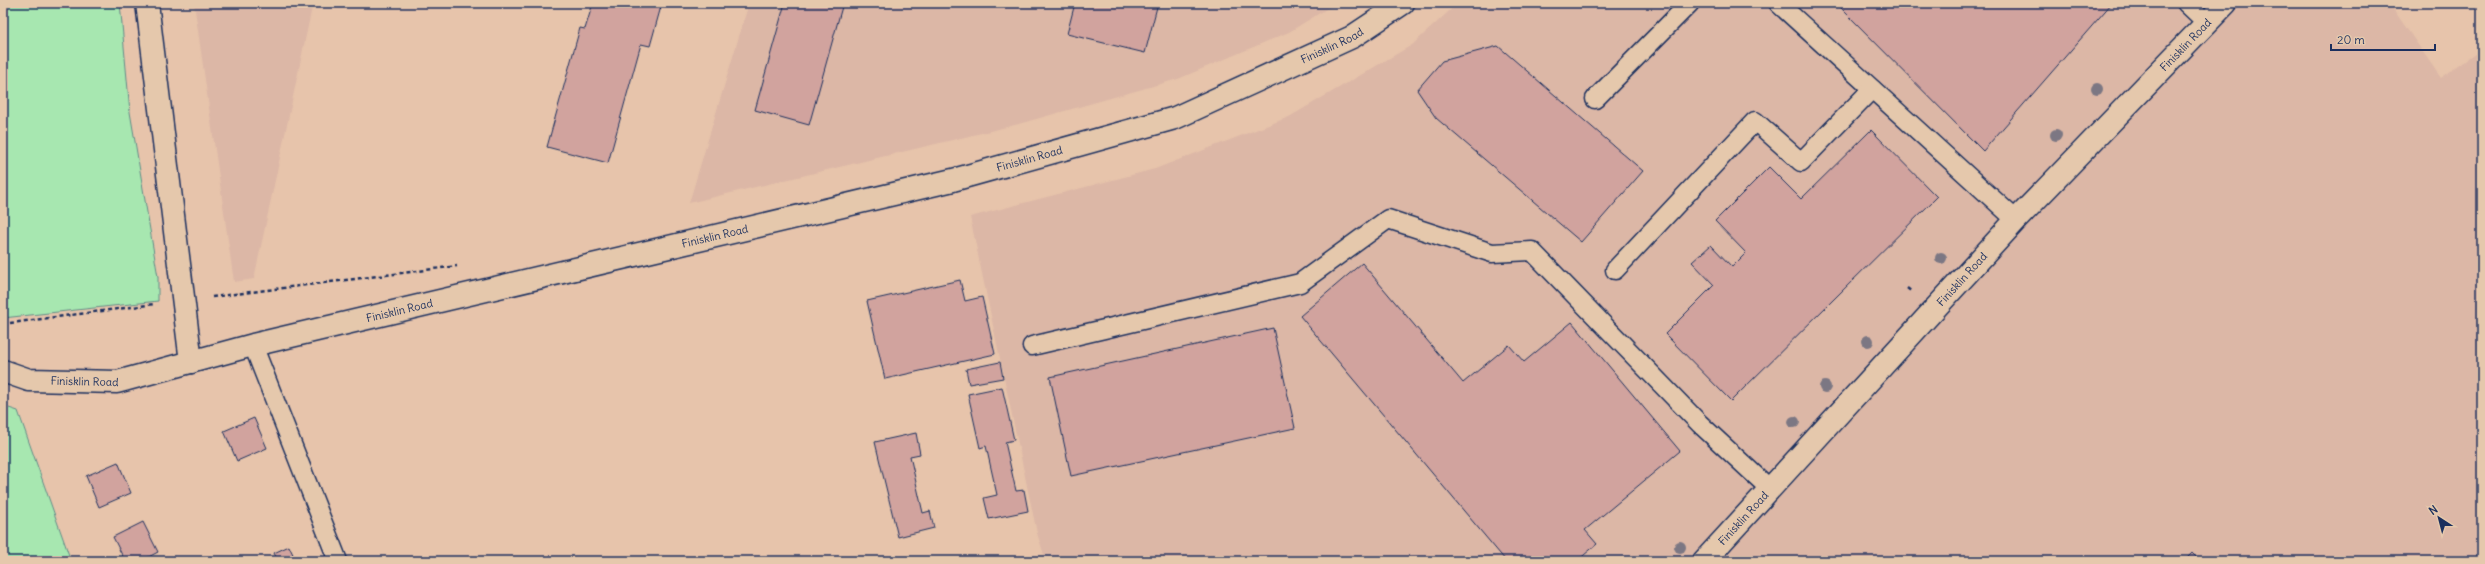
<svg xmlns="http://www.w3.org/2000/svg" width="2485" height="564" font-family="Delius,sans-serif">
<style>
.built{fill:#dcb7a6}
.green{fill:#a7e7b0;stroke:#618b87}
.building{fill:#d1a39e;stroke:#1b2f5e}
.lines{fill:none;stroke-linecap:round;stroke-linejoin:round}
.lane-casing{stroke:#1b2f5e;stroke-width:21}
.street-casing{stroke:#1b2f5e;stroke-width:25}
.secondary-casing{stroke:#1b2f5e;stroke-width:25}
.path{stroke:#1b2f5e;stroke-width:2.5;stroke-dasharray:4 3;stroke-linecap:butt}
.lane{stroke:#e5c8ac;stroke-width:18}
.street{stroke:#e5c8ac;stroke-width:22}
.secondary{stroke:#e5c8ac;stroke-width:22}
.tree{fill:#7b7783}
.labels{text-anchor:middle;stroke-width:3.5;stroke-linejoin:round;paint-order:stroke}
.street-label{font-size:11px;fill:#1b2f5e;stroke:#e5c8ac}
</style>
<rect width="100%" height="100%" fill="#e7c4ab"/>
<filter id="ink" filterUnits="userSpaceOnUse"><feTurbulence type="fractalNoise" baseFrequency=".025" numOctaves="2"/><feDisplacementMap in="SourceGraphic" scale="8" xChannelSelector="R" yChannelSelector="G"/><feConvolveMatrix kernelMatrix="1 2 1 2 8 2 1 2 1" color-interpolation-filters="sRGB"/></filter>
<g filter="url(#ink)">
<g class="built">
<polygon points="194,3 313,3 254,279 234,282"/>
<polygon points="749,3 1336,3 1289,32 1178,79 1015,125 689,203"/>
<polygon points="1458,3 2389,3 2441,78 2482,49 2482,561 1046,561 1037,533 970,217 1155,169 1289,117 1412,45"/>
</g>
<g class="green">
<polygon points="3,3 120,3 130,112 158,277 158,301 3,318"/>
<polygon points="3,406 18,411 71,561 3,561"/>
</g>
<g class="building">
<polygon points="593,3 662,3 650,46 641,44 608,163 547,147 580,28 585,29"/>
<polygon points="785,3 843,3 809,125 755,110"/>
<polygon points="1075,3 1158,3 1145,53 1067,34"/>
<polygon points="1836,3 2112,3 1983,151"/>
<polygon points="1498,46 1643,171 1581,242 1436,118 1417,90 1442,61"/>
<polygon points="1871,130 1937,197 1731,401 1665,334 1714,285 1692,262 1711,245 1732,267 1746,253 1715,221 1769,167 1801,199"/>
<polygon points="1362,263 1463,383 1509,345 1524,362 1572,322 1680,451 1585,530 1597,544 1577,561 1506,561 1300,316"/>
<polygon points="960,280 965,301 982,297 995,354 885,379 867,301"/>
<polygon points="1273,328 1295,428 1071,476 1050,377"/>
<polygon points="1000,362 1003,378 969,384 966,369"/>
<polygon points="1002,387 1014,440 1005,442 1016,491 1024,490 1028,511 989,519 984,498 997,495 986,446 980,448 968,394"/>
<polygon points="254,418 267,448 237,461 224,431"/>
<polygon points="916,433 920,454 910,456 923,513 930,511 934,528 898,537 875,442"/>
<polygon points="118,462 131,493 99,507 86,476"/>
<polygon points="143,522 158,552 141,561 125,561 113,537"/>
<polygon points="289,546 296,561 278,561 274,553"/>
<polygon points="2192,553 2200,561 2184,561"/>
</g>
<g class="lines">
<g class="lane-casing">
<g id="lane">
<polyline points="1778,3 2016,220"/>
<polyline points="2186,3 2206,22"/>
<polyline points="1595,99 1690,3"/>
<polyline points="1615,270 1755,121 1801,162 1872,89"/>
<polyline points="253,345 338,561"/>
<polyline points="1032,346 1300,283 1388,219 1492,253 1532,251 1700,424 1770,489"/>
</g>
</g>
<g class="street-casing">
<polyline id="street" points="147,3 191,362"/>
</g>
<g class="secondary-casing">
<g id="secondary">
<path id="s1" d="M3,371L29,380L117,382L253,345L953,180L1175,118L1352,37L1403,3"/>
<path id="s2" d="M1704,561L2016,220L2226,3"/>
</g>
</g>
<g class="path">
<polyline points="1907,288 1912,292"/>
<polyline points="212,297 457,266"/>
<polyline points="3,324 155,304"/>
</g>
<use href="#lane" class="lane"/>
<use href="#street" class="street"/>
<use href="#secondary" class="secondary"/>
</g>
<g class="tree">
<circle cx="2097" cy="89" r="6"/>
<circle cx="2056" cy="135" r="6"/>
<circle cx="1941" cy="258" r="6"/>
<circle cx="1868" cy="341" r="6"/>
<circle cx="1825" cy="387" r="6"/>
<circle cx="1794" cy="422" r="6"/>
<circle cx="1680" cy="547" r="6"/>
</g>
</g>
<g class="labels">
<g class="street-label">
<text dy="4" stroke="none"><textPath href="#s2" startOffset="706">Finisklin Road</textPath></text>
<text dy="4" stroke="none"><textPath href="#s1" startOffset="1379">Finisklin Road</textPath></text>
<text dy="4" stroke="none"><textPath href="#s1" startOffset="1055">Finisklin Road</textPath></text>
<text dy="4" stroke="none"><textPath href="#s1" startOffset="731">Finisklin Road</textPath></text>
<text dy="4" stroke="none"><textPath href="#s2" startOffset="382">Finisklin Road</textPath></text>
<text dy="4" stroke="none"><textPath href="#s1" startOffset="407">Finisklin Road</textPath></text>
<text dy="4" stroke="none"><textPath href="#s1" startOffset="83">Finisklin Road</textPath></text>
<text dy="4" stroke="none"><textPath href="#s2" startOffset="58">Finisklin Road</textPath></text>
</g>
</g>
<rect width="2485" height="564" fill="none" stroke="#e5c8ac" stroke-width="16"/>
<rect x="8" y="8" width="2469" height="548" fill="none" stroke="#1b2f5e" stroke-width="1.5" filter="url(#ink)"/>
<g transform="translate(2439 518) rotate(324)" stroke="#e5c8ac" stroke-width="3" paint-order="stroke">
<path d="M0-3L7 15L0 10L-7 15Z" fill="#1b2f5e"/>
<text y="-6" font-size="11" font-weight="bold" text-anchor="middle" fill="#1b2f5e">N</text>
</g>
<path d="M2331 44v6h104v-6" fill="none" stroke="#1b2f5e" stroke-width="2"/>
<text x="2337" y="44" font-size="12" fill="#1b2f5e" stroke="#e5c8ac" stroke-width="3" paint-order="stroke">20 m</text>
</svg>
